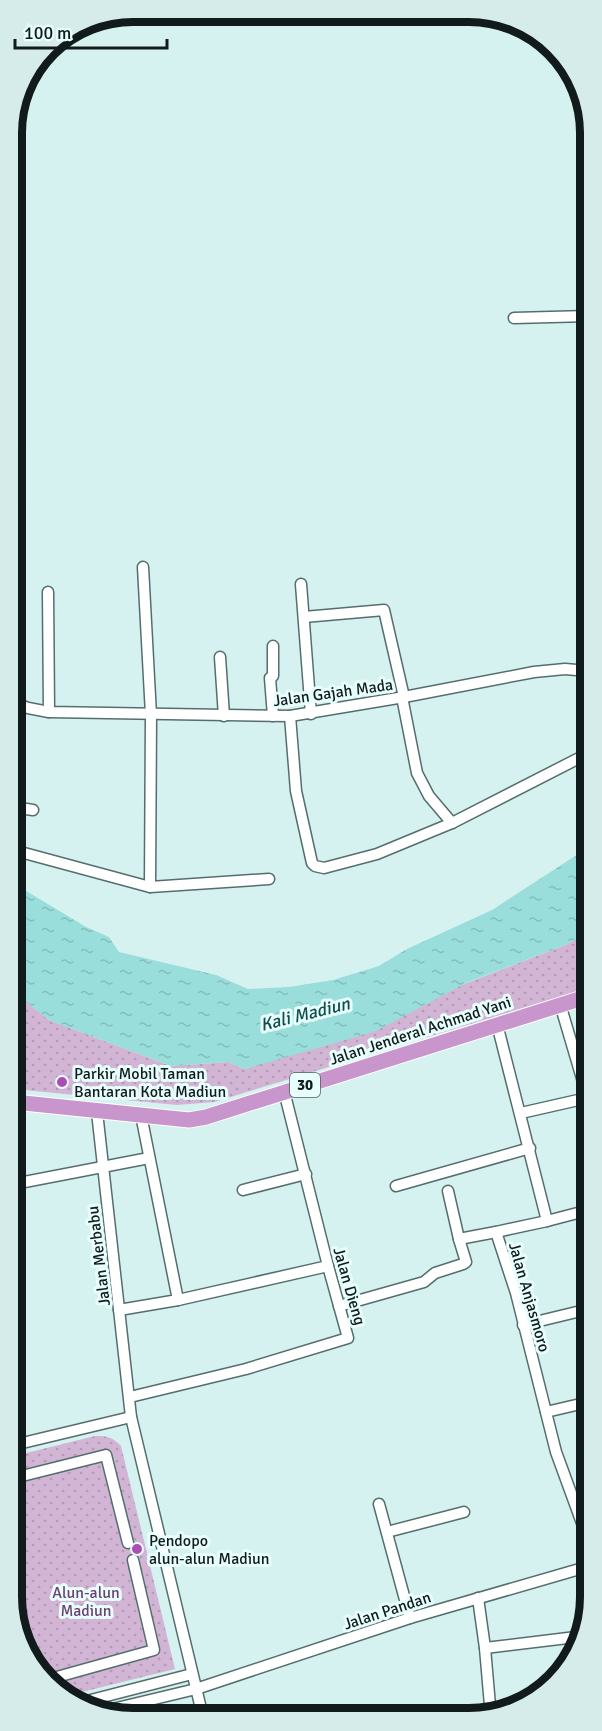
<svg xmlns="http://www.w3.org/2000/svg" width="602" height="1731" font-family="Signika,sans-serif">
<style>
.park{fill:url(#park-dots)}
.water{fill:url(#water-ripples)}
.lines{fill:none;stroke-linecap:round;stroke-linejoin:round}
.minor-casing{stroke:#556e6d;stroke-width:13}
.highway-casing{stroke:#fff;stroke-width:17}
.minor{stroke:#fff;stroke-width:10}
.highway{stroke:#c896cc;stroke-width:15}
.poi-dot{fill:#ac4db6;stroke:#e7fefd;stroke-width:2}
.labels{text-anchor:middle;stroke-width:6;stroke-linejoin:round;paint-order:stroke}
.shield{fill:#e7fefd;stroke:#515f5f;stroke-width:1.5}
.shield-label{font-size:15px;font-weight:bold;fill:#111b1b}
.street-label{font-size:16px;fill:#111b1b;stroke:#e7fefd}
.poi-label{font-size:16px;fill:#111b1b;stroke:#e7fefd;text-anchor:start}
.park-label{font-size:16px;fill:#6e3f72;stroke:#e7fefd}
.water-label{font-size:18px;font-style:italic;fill:#104e4c;stroke:#e7fefd}
.rim{fill:none;stroke:#111b1b;stroke-width:8}
</style>
<defs>
<pattern id="park-dots" width="8" height="8" patternUnits="userSpaceOnUse" patternTransform="scale(1.5)"><rect width="8" height="8" fill="#d2b5d5"/><path d="M2 2h.1M6 6h.1" fill="none" stroke="#b39bb6" stroke-width="1.8" stroke-linecap="round"/></pattern>
<pattern id="water-ripples" width="26" height="14" patternUnits="userSpaceOnUse" patternTransform="scale(1.5)"><rect width="26" height="14" fill="#99dedb"/><path d="M2 4q2-2 4 0t4 0M15 11q2-2 4 0t4 0" fill="none" stroke="#83bebb"/></pattern>
</defs>
<rect width="100%" height="100%" fill="#d5f2f0"/>
<g class="park">
<polygon points="589,933 589,988 214,1102 177,1105 14,1089 14,992 49,1020 171,1066 228,1062 245,1069 565,945"/>
<path d="M95,1436C107,1436 113,1437 121,1446L175,1669L70,1695L48,1684L14,1621V1456Z"/>
</g>
<polygon class="water" points="589,847 589,933 565,945 468,982 376,1031 245,1069 228,1062 171,1066 49,1020 14,992 13,883 86,927 109,937 119,952 216,975 248,989 289,987 333,980 379,966 407,949 492,910"/>
<g class="lines">
<g class="minor-casing">
<g id="minor">
<polyline points="514,318 588,316"/>
<polyline points="143,567 151,715 150,887"/>
<polyline points="301,584 311,714"/>
<polyline points="48,592 49,712"/>
<polyline points="304,617 384,610 404,697"/>
<polyline points="273,646 273,676 270,678 273,716"/>
<polyline points="220,657 224,716"/>
<polyline points="13,697 16,703 28,708 49,712 290,716 404,697 534,672 565,669 588,671"/>
<polyline points="402,697 417,773 429,796 452,823"/>
<polyline points="290,716 296,791 312,863 315,866 324,868 377,854 452,823 589,753"/>
<polyline points="13,807 33,810"/>
<polyline points="13,850 150,887 269,879"/>
<polyline points="560,1004 586,1092 589,1110"/>
<polyline points="497,1024 547,1221 496,1232 516,1293 556,1452 590,1545"/>
<polyline points="97,1112 131,1417 203,1717"/>
<polyline points="521,1113 587,1098"/>
<polyline points="589,1161 586,1164 589,1175"/>
<polyline points="14,1184 149,1158"/>
<polyline points="396,1186 530,1148"/>
<polyline points="243,1190 306,1174"/>
<polyline points="448,1191 459,1239"/>
<polyline points="547,1221 589,1210"/>
<polyline points="178,1300 328,1266"/>
<polyline points="339,1306 424,1282 435,1273 463,1264 466,1262 459,1239 496,1232"/>
<polyline points="119,1310 178,1300 141,1115"/>
<polyline points="523,1325 589,1309"/>
<polyline points="130,1397 246,1369 348,1338 328,1266 284,1091"/>
<polyline points="546,1412 589,1402"/>
<polyline points="14,1445 131,1417"/>
<polyline points="14,1478 106,1455 128,1543"/>
<polyline points="379,1504 410,1618"/>
<polyline points="387,1532 464,1512"/>
<polyline points="478,1598 485,1648 491,1717"/>
<polyline points="485,1648 576,1637"/>
<polyline points="46,1680 154,1650 133,1560"/>
<polyline points="83,1702 192,1674"/>
<polyline points="100,1712 196,1689 410,1618 590,1566"/>
</g>
</g>
<g class="highway-casing">
<polyline id="highway" points="14,1102 189,1120 206,1117 589,996"/>
</g>
<use href="#minor" class="minor"/>
<use href="#highway" class="highway"/>
</g>
<g class="poi-dot">
<circle cx="62" cy="1082" r="6"/>
<circle cx="137" cy="1549" r="6"/>
</g>
<g class="labels">
<rect class="shield" x="290" y="1073" width="30" height="24" rx="4.5"/>
<g class="shield-label">
<text x="305" y="1090">30</text>
</g>
<g class="street-label">
<text transform="translate(333 692) rotate(-8)" y="6">Jalan Gajah Mada</text>
<text transform="translate(420 1030) rotate(-18)" y="6">Jalan Jenderal Achmad Yani</text>
<text transform="translate(98 1256) rotate(-97)" y="6">Jalan Merbabu</text>
<text transform="translate(350 1286) rotate(74)" y="6">Jalan Dieng</text>
<text transform="translate(530 1297) rotate(74)" y="6">Jalan Anjasmoro</text>
<text transform="translate(387 1610) rotate(-18)" y="6">Jalan Pandan</text>
</g>
<g class="poi-label">
<text x="74" y="1079">Parkir Mobil Taman<tspan x="74" dy="18">Bantaran Kota Madiun</tspan></text>
<text x="149" y="1546">Pendopo<tspan x="149" dy="18">alun-alun Madiun</tspan></text>
</g>
<g class="park-label">
<text x="86" y="1598">Alun-alun<tspan x="86" dy="18">Madiun</tspan></text>
</g>
<g class="water-label">
<text transform="translate(305 1014) rotate(-14)" y="6">Kali Madiun</text>
</g>
</g>
<path d="M0 0H602V1731H0ZM133 22H469A111 111 0 0 1 580 133V1597A111 111 0 0 1 469 1708H133A111 111 0 0 1 22 1597V133A111 111 0 0 1 133 22Z" fill="#d6eceb" fill-rule="evenodd"/>
<path class="rim" d="M133 22H469A111 111 0 0 1 580 133V1597A111 111 0 0 1 469 1708H133A111 111 0 0 1 22 1597V133A111 111 0 0 1 133 22Z"/>
<path d="M15 39v9h152v-9" fill="none" stroke="#111b1b" stroke-width="3"/>
<text x="24" y="39" font-size="18" fill="#111b1b" stroke="#e7fefd" stroke-width="4.5" paint-order="stroke">100 m</text>
</svg>
